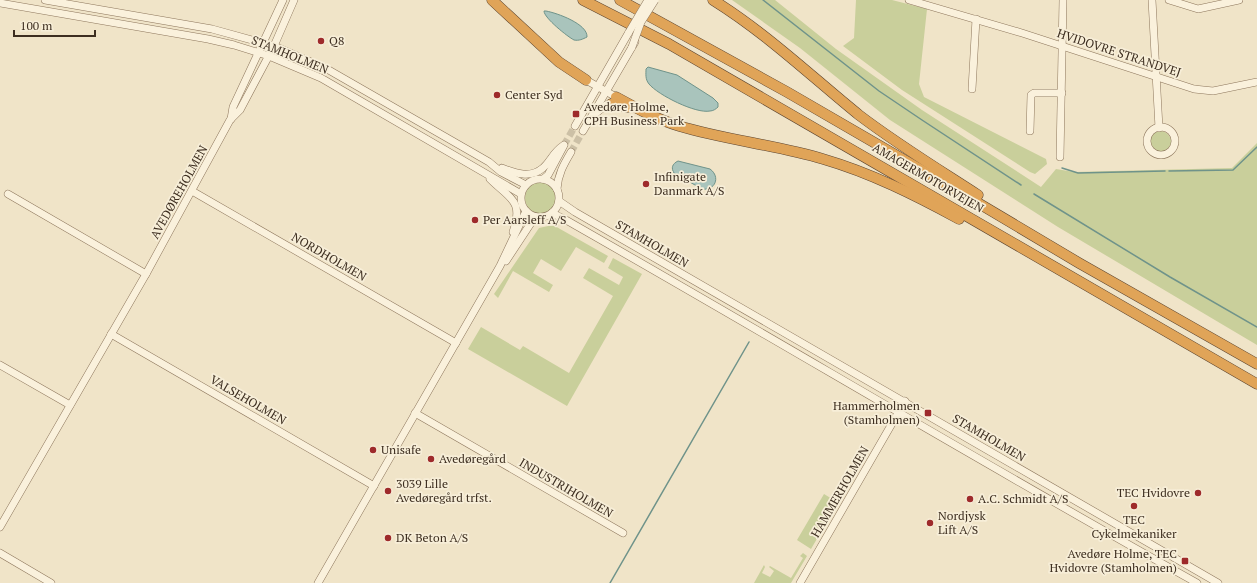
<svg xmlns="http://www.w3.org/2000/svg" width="1257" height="583" font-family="'PT Serif',serif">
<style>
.green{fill:#c9cf9b}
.water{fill:#a9c4bc;stroke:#6f938a}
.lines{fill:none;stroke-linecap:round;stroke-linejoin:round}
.stream{stroke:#6f938a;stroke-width:1.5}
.minor-tunnel{stroke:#ccc0a6;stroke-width:7;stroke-dasharray:7 3.5;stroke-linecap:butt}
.minor-casing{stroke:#8d765c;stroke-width:8}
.highway-casing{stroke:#5b4430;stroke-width:11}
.minor{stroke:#faf1dc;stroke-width:7}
.highway{stroke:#e0a458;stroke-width:10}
.minor-bridge-casing{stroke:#8d765c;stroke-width:8;stroke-linecap:butt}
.minor-bridge{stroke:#faf1dc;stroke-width:7}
.poi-dot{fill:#9e2a2b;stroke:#f7eed8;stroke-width:1.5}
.labels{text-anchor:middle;stroke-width:3.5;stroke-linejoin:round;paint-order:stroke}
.poi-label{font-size:12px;fill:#3d2e20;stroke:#f7eed8;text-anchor:start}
.street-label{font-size:12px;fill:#3d2e20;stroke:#f7eed8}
</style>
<rect width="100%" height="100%" fill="#f0e4c8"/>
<g class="green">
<polygon points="732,0 775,0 836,49 922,110 1041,187 1056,169 1074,172 1232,168 1257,143 1257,345 1058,227 890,120 800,48"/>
<polygon points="856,0 892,0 927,9 919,84 924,97 1046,159 1047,164 1035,174 1030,172 902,90 843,46 854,38"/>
<circle cx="1160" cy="142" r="11"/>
<circle cx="541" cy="198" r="16"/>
<polygon points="553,225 608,256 604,263 576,247 561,271 541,259 533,273 553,285 549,292 513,271 498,298 494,294 539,228"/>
<polygon points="613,258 642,274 567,406 468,349 481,327 520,350 523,346 569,373 613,296 583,278 589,268 619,285 623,277 608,268"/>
<polygon points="824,494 837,502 838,500 839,501 811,549 797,540"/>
<polygon points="803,553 807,556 791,583 754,583 764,565 765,567 762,573 770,577 774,571 769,567 770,566 791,578 803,558 800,556"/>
</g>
<g class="water">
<path d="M544,11H546C557,13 588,24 587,37C583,39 579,41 574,40C568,37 544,18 544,11Z"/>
<path d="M648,67L677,75L713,98L718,103V107C716,109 713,111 710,111C696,114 658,95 649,84C645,79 646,74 646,69Z"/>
<path d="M678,161L710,169C721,177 715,191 702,189L674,173C671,168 672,164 678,161Z"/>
</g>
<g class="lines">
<g class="stream">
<polyline points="763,0 879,91 922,120 1021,185"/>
<polyline points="1062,168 1078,173 1165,171"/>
<polyline points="1169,171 1233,170 1257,147"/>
<polyline points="1034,194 1170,277 1257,327"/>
<polyline points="610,583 749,342"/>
</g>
<g class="minor-tunnel">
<polyline points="564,145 575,126"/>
<polyline points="571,152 583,131"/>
</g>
<g class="minor-casing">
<g id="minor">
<polyline points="45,0 212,29 274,46 327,69 489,162 501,172 526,185"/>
<polyline points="909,0 1022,33 1194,89 1213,91 1257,82"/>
<polyline points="1152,0 1159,128"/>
<polyline points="1169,0 1198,9 1239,0"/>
<polyline points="0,3 208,39 234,45 269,56 321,78 521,194"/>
<polyline points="586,80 616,97"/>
<polyline points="972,89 976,19"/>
<polyline points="595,114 606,105 611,104"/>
<polyline points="231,119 233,107 283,0"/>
<polyline points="575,126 629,32"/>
<circle cx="1161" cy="141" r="14"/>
<polyline points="583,131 635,42"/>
<polyline points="1030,131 1031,95 1034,93 1062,93"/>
<polyline points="1060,157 1063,0"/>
<path d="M502,168C515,173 530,179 543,168C552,160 552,153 564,145"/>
<circle cx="540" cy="198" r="19"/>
<path d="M490,179C510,199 524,200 513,232"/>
<polyline points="543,179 548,175 563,147"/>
<path d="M557,189C558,174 564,164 571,152"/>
<polyline points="192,191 456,343"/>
<polyline points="8,194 146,274"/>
<polyline points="559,201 575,212 1218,583"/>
<path d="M552,213L566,220C777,340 985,465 1197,583"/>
<polyline points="506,261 531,223 536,217"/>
<polyline points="111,334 374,486"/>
<polyline points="0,365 70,405"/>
<polyline points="415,413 623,533"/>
<polyline points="0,527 146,274 230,120 240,110 274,46 294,0"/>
<polyline points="0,553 51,583"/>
<polyline points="318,583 500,266 526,211"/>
<polyline points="800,583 905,401"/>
</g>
</g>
<g class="highway-casing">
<g id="highway">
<polyline points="492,0 559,62 586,80"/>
<polyline points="583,0 669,44 1257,384"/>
<polyline points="620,0 787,92 963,194 1079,263 1257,364"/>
<path d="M713,0C766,33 811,76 859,115C897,144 938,169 978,195"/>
<path d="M616,97C636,108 656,119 679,126C726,140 776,145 823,159C871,173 915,195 959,219"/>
<polyline points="611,104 628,107"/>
</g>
</g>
<use href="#minor" class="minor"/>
<use href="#highway" class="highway"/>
<g class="minor-bridge-casing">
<g id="minor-bridge">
<polyline points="629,32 648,0"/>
<polyline points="632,47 641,22 655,0"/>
</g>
</g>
<use href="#minor-bridge" class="minor-bridge"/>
</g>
<g class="poi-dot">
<circle cx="321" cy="41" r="4"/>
<circle cx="497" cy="95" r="4"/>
<rect x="572" y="110" width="8" height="8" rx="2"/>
<circle cx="646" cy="184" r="4"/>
<circle cx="475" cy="220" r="4"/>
<rect x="924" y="409" width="8" height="8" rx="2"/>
<circle cx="373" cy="450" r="4"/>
<circle cx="431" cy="459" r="4"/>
<circle cx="388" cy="491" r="4"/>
<circle cx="1198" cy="493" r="4"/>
<circle cx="970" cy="499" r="4"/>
<circle cx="1134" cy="506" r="4"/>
<circle cx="930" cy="523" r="4"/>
<circle cx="388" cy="538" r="4"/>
<rect x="1181" y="557" width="8" height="8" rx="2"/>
</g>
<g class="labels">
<g class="poi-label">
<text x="329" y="45">Q8</text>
<text x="505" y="99">Center Syd</text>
<text x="584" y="111">Avedøre Holme,<tspan x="584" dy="14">CPH Business Park</tspan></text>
<text x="654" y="181">Infinigate<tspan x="654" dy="14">Danmark A/S</tspan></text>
<text x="483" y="224">Per Aarsleff A/S</text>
<text x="920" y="410" text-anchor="end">Hammerholmen<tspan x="920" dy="14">(Stamholmen)</tspan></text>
<text x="381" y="454">Unisafe</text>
<text x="439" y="463">Avedøregård</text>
<text x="396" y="488">3039 Lille<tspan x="396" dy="14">Avedøregård trfst.</tspan></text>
<text x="1190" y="497" text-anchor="end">TEC Hvidovre</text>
<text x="978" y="503">A.C. Schmidt A/S</text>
<text x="938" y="520">Nordjysk<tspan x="938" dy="14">Lift A/S</tspan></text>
<text x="1134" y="524" text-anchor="middle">TEC<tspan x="1134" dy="14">Cykelmekaniker</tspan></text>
<text x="396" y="542">DK Beton A/S</text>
<text x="1177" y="558" text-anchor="end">Avedøre Holme, TEC<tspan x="1177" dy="14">Hvidovre (Stamholmen)</tspan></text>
</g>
<g class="street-label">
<text transform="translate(1119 53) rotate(18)" y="4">HVIDOVRE STRANDVEJ</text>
<text transform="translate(290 55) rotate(22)" y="4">STAMHOLMEN</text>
<text transform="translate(928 178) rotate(30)" y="4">AMAGERMOTORVEJEN</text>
<text transform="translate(179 192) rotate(-61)" y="4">AVEDØREHOLMEN</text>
<text transform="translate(652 244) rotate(30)" y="4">STAMHOLMEN</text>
<text transform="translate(329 257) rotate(30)" y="4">NORDHOLMEN</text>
<text transform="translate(248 400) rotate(30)" y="4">VALSEHOLMEN</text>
<text transform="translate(989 438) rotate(30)" y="4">STAMHOLMEN</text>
<text transform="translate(566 488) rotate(30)" y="4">INDUSTRIHOLMEN</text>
<text transform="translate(840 492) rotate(-60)" y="4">HAMMERHOLMEN</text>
</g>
</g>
<path d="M14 30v6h81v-6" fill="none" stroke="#3d2e20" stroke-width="2"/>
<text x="20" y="30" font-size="12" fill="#3d2e20" stroke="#f7eed8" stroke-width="3" paint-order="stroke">100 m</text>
</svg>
